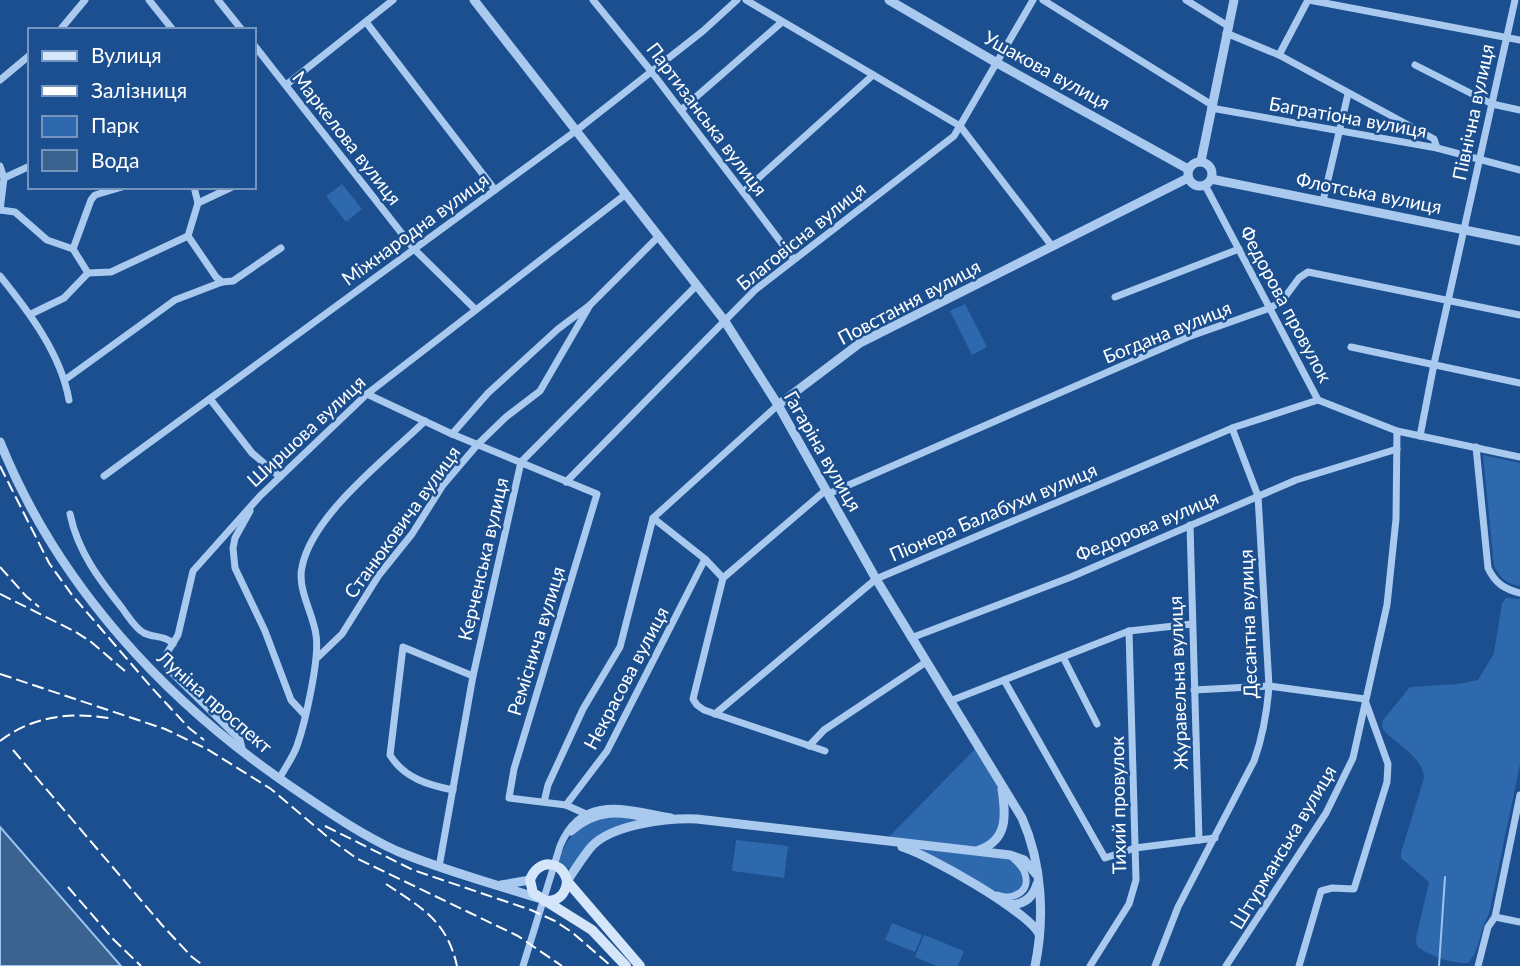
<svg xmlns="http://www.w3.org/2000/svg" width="1520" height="966" font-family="Lato,sans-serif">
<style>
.green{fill:#2e69ad}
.water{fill:#3c6290;stroke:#9cc4f0;stroke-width:2}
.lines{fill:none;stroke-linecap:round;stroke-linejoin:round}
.stream{stroke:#9cc4f0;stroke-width:2}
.minor{stroke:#a9c9ee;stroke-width:7}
.tertiary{stroke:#a9c9ee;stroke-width:9}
.secondary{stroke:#d6e6fa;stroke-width:10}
.rail{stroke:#fff;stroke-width:2;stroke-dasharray:12 5;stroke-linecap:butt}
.labels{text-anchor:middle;stroke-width:5;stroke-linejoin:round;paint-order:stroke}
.street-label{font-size:19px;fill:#fff;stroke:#1b4f8f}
</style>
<rect width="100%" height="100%" fill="#1b4f8f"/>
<g class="green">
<polygon points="342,184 362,209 346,222 326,196"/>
<polygon points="965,304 987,347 972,355 950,311"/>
<path d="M1483,455L1520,463V586C1507,584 1500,578 1494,566Z"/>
<path d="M1506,598L1520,599V764L1489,914C1480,929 1480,951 1468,963C1453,964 1429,956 1417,946L1416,938L1429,882L1401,858V853L1424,778C1424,759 1399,745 1386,733L1382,727L1383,720L1410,687L1458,684L1478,680L1494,653L1502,603Z"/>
<polygon points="976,748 999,784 1001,827 991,841 976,848 887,839"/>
<path d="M613,816L640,820C601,831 594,835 570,868H563L557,864C568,833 582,823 613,816Z"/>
<polygon points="736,840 788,846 784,878 732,871"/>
<path d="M908,846L1009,858C1020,869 1029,879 1016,893L1001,894Z"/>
<polygon points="892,923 922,935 915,952 885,940"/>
<polygon points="924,935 964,951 958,966 937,966 915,957"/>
</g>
<polygon class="water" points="0,827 121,966 0,966"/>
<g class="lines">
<polyline class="stream" points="1439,966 1445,877"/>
<g class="minor">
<polyline points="149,0 173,30"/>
<polyline points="218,0 242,30"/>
<polyline points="593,0 651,71 793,258"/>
<polyline points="746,0 960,126 1052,246"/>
<polyline points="1043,0 1212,105"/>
<polyline points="1186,0 1228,26"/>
<polyline points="1309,0 1520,40"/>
<polyline points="366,22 495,190"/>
<polyline points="60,30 85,0"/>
<polyline points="1226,33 1279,55 1434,139 1437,148"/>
<polyline points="254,45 414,249 475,309"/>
<polyline points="1279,55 1308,0"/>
<polyline points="1415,65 1492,104 1520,110"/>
<polyline points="0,80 30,55"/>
<polyline points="286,85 393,0"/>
<polyline points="1211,108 1437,148 1520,170"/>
<polyline points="681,110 782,22"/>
<polyline points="0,166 4,178 0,210"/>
<polyline points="4,178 30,166"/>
<polyline points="1205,185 1318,400 1397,431 1520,457"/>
<polyline points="194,187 198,203"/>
<polyline points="743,192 873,75"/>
<polyline points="1323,201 1348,94"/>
<polyline points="0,210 15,212 47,240 73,249 88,273"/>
<polyline points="188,236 216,277 222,282"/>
<polyline points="73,249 91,200 95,195 122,187"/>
<polyline points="88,273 111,272 188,236 198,203 232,187"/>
<path d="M0,276C29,312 61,354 69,400"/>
<polyline points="1115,297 1239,249"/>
<polyline points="31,314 64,298 88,273"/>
<polyline points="1351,347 1520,383"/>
<polyline points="66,379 175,300 222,282 233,281 281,248"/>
<polyline points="367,394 452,434 597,494 514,769 509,798 566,805 586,814"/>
<polyline points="210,399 252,453 280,477"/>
<polyline points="452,434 488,393 558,329 590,305 659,236"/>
<polyline points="1420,436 1434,364 1515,0"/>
<path d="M1476,447L1488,568C1495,583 1504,589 1520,593"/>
<polyline points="104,476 577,130 703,31 737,0"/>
<polyline points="566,482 755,290 954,136 1033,0"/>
<polyline points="828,494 1188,337 1270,308 1282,301 1299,278 1308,272 1520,315"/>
<polyline points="250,511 235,538 233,548 235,568 265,631 291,700 304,714"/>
<path d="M70,514C78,552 99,579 122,608C128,616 135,628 144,633C154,638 165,635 173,644"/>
<polyline points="653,518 705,559 723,578"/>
<polyline points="1190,525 1199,840"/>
<polyline points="911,638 1071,577 1296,480 1397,449"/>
<polyline points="1063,657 1097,724"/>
<polyline points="317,658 342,634 379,575 412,534 443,485 478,444 506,417 540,391 590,305"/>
<polyline points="1004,680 1105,858 1135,848 1215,838"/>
<polyline points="1194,690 1269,686 1365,699"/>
<polyline points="950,701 1129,631 1192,624"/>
<polyline points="715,714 876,579 1235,427 1318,400"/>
<polyline points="809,746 824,730 926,662"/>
<polyline points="825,751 704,710 697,705 693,699 723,578 826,490"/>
<polyline points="243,752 240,740 167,668 167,653 178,635 193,571 260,496 367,394 626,194"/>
<path d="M279,779C285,768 293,757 297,746C305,723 320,658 316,635C313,613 297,589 302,567C312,515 387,458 425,421"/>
<path d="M453,790C428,785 404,778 390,755L403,647L473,676"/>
<polyline points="544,802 548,785 583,709 620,647 653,518 778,405"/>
<polyline points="566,805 607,751 705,559"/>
<path d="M571,832C600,807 621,813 655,820"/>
<polyline points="439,867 473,676 521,462 697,285"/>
<path d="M997,895C1012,901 1031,892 1025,874C1023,866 1016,861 1011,856"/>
<polyline points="1495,917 1520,922"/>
<path d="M523,966L560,846C582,793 626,809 671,817"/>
<polyline points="1090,966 1129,904 1136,880 1129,631"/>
<path d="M1155,966L1178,907L1254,761C1263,736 1267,713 1269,686L1258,496L1232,428"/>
<polyline points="1226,966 1326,813 1353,758 1387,605 1396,519 1397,431"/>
<polyline points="1299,966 1321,891 1332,888 1354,889 1387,782 1388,764 1366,703"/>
<polyline points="1478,966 1488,927 1495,917 1520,795"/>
</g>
<g class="tertiary">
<path d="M474,0L724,320L778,405L876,579L1022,818C1042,863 1045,918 1035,966"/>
<polyline points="889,0 997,63 1188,169"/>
<polyline points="1201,161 1234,0"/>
<circle cx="1200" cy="174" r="12"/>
<polyline points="1211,179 1520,241"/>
<polyline points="778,405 860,343 1188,178"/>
<path d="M0,442C58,586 166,702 293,788C327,811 360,834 397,851C442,870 491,883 538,898"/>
<path d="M902,847C927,854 1029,912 1039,934"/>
<path d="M979,850C1008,840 1006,815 1002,789"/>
<path d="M567,881C575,870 583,856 592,846C613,824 668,818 697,819L1010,855L1024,860L1036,874"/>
<polyline points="501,885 530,880"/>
<path d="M1006,904C1021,906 1032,900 1037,884"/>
</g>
<g class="secondary">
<path d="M544,901C557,902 566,895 567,881"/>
<path d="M626,966L592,930L533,893L530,880C537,859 562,859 567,881L640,966"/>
</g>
<g class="rail">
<polyline points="0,466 49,563 72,595 152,688 189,728 204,740"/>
<polyline points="0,567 26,596 39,607"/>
<polyline points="0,594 74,631 90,641 125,671"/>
<polyline points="0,674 165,729 207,749 271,789 330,839 356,858 518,936 562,966"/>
<path d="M0,741C33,716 69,712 109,718"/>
<polyline points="13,750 162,925 192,957 204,966"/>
<polyline points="325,826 413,870 531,910 555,921 573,933 611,966"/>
<path d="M386,884C422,908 447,921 457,966"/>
<polyline points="68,887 114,940 141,966"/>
</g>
</g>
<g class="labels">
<g class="street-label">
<text transform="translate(1047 70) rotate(29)" y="7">Ушакова вулиця</text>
<text transform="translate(1473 112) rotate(-78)" y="7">Північна вулиця</text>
<text transform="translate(1348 117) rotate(10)" y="7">Багратіона вулиця</text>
<text transform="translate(707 119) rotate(53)" y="7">Партизанська вулиця</text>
<text transform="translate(347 138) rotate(52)" y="7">Маркелова вулиця</text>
<text transform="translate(1369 193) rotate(11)" y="7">Флотська вулиця</text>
<text transform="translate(415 229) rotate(-36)" y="7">Міжнародна вулиця</text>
<text transform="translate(801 236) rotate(-39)" y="7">Благовісна вулиця</text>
<text transform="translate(909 302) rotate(-28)" y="7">Повстання вулиця</text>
<text transform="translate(1286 304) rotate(62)" y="7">Федорова провулок</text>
<text transform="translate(1167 332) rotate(-22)" y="7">Богдана вулиця</text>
<text transform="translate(306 431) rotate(-43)" y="7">Ширшова вулиця</text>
<text transform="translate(823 451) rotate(60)" y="7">Гагаріна вулиця</text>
<text transform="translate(993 512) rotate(-23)" y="7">Піонера Балабухи вулиця</text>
<text transform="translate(402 522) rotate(-54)" y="7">Станюковича вулиця</text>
<text transform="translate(1147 526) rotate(-23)" y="7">Федорова вулиця</text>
<text transform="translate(483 559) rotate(-77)" y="7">Керченська вулиця</text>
<text transform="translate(1248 624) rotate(-92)" y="7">Десантна вулиця</text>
<text transform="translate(536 641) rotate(-73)" y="7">Реміснича вулиця</text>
<text transform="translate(626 678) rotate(-62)" y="7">Некрасова вулиця</text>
<text transform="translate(1178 683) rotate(-92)" y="7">Журавельна вулиця</text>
<text transform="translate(215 702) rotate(41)" y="7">Луніна проспект</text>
<text transform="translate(1118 805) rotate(-91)" y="7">Тихий провулок</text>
<text transform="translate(1283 847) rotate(-59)" y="7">Штурманська вулиця</text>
</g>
</g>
<rect x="28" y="28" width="228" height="161" fill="#1b4f8f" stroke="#7695bc" stroke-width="2"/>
<rect x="42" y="51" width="35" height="10" fill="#d6e6fa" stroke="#7695bc" stroke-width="2"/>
<text x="91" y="63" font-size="21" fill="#ffffff">Вулиця</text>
<rect x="42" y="86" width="35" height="10" fill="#ffffff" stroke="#7695bc" stroke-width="2"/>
<text x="91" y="98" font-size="21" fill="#ffffff">Залізниця</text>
<rect x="42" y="116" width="35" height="21" fill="#2e69ad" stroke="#7695bc" stroke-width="2"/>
<text x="91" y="133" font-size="21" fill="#ffffff">Парк</text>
<rect x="42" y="150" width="35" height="21" fill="#3c6290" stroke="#7695bc" stroke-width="2"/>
<text x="91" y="168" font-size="21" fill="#ffffff">Вода</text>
</svg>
